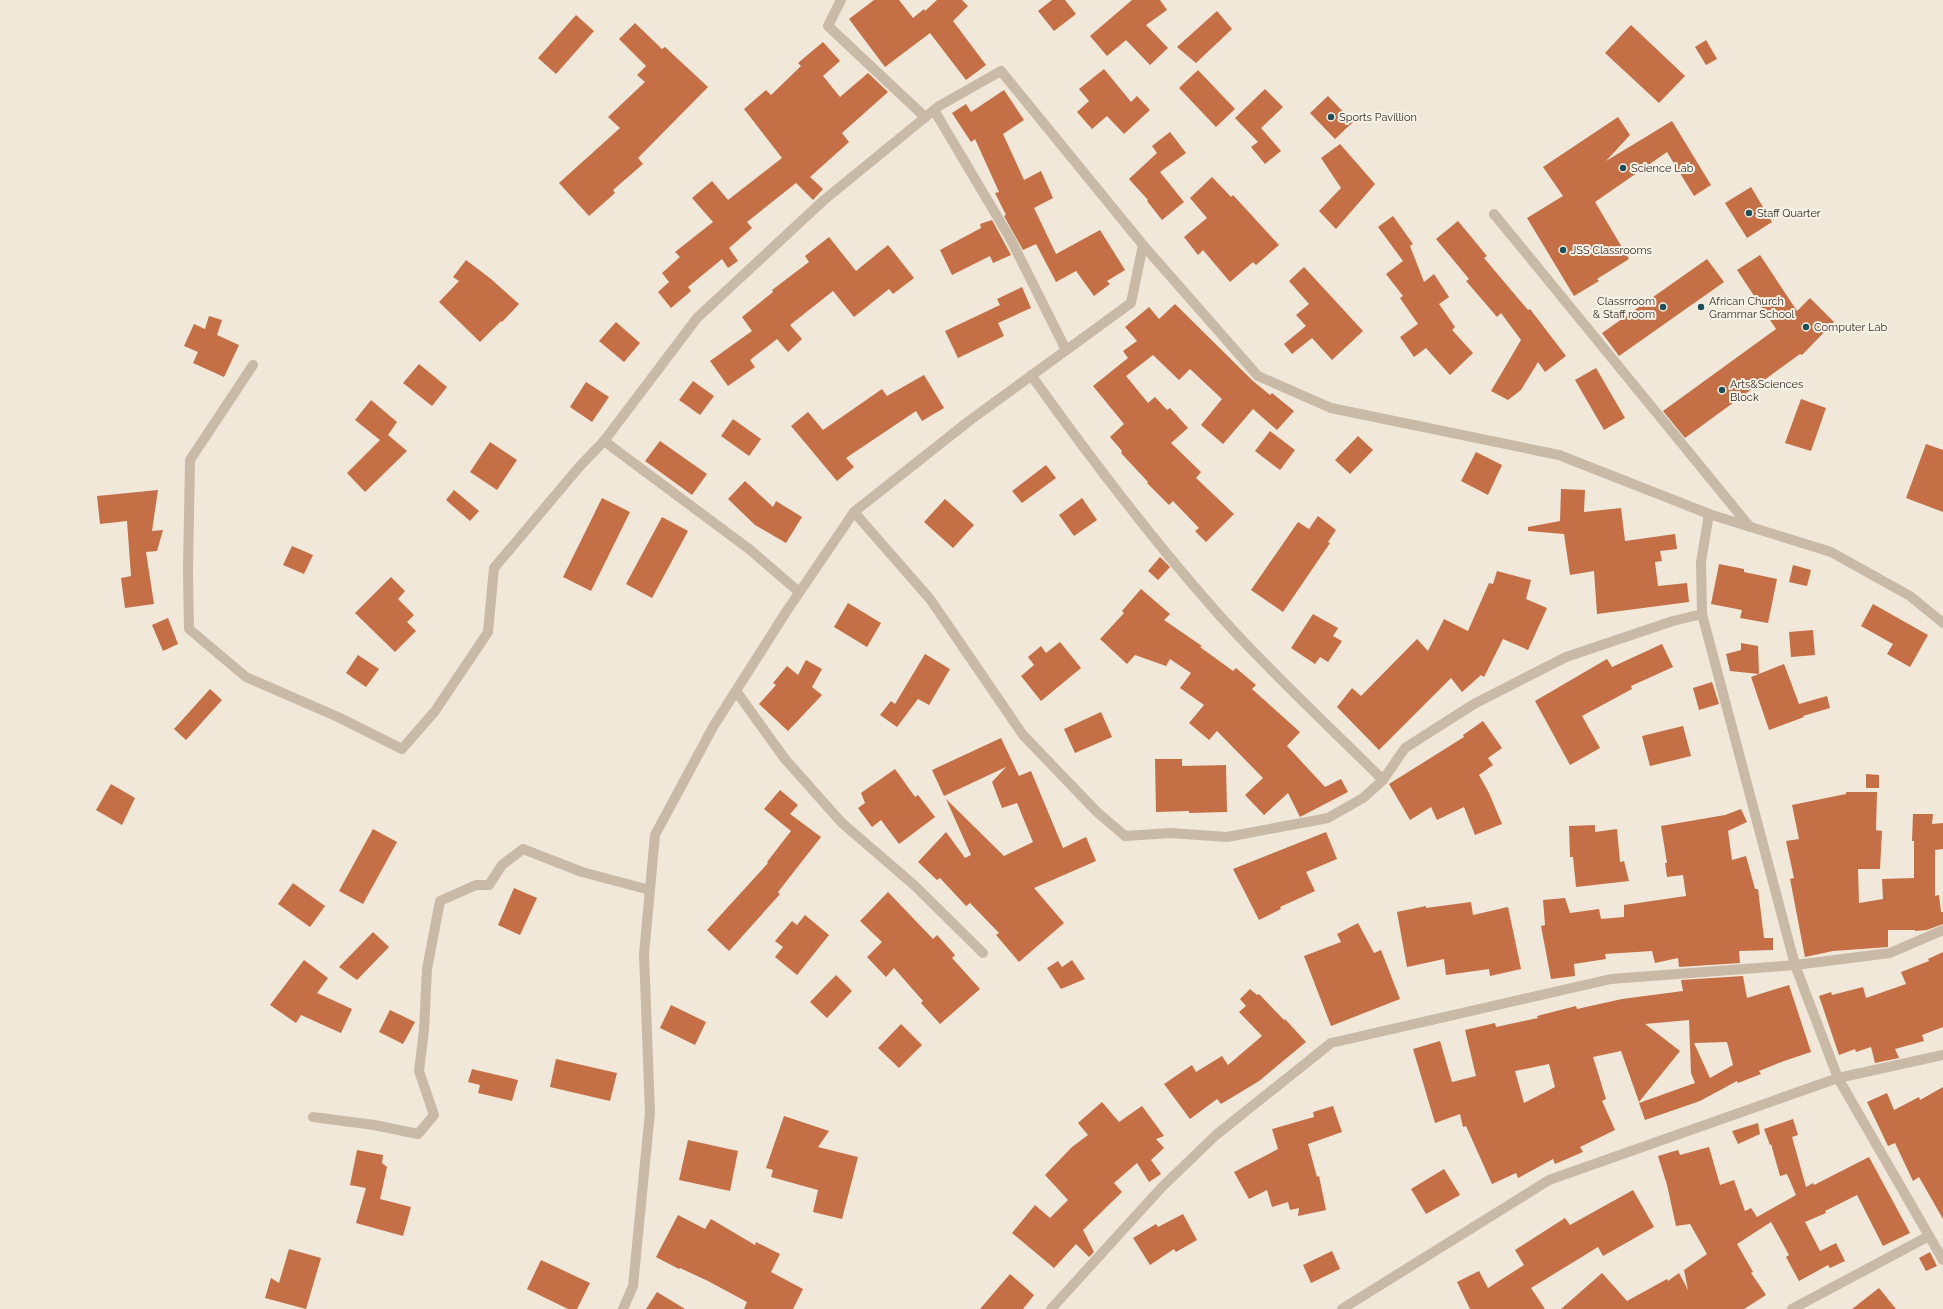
<svg xmlns="http://www.w3.org/2000/svg" width="1943" height="1309" font-family="Raleway,sans-serif">
<style>
.building{fill:#c46f46;fill-rule:evenodd}
.lines{fill:none;stroke-linecap:round;stroke-linejoin:round}
.minor{stroke:#c9b9a7;stroke-width:10}
.poi-dot{fill:#1e4e56;stroke:#f9f2e7;stroke-width:1.5}
.labels{text-anchor:middle;stroke-width:4;stroke-linejoin:round;paint-order:stroke}
.poi-label{font-size:11px;fill:#352d27;stroke:#f9f2e7;text-anchor:start}
</style>
<rect width="100%" height="100%" fill="#f1e8da"/>
<g class="building">
<polygon points="874,0 899,0 913,18 924,9 925,11 937,0 962,0 968,6 953,21 986,65 966,80 930,33 885,67 849,19"/>
<polygon points="1052,0 1065,0 1076,14 1054,31 1038,11"/>
<polygon points="1132,0 1160,0 1167,10 1146,25 1168,48 1150,65 1126,40 1107,56 1090,36"/>
<polygon points="1217,11 1232,29 1196,63 1177,47"/>
<polygon points="576,15 594,31 556,74 538,58"/>
<polygon points="635,23 662,49 665,47 708,87 638,158 643,164 613,190 615,193 589,216 559,183 620,128 608,117 645,82 637,75 646,66 619,39"/>
<polygon points="1631,25 1685,76 1659,103 1605,53"/>
<polygon points="1706,40 1717,59 1706,65 1695,47"/>
<polygon points="823,42 840,61 823,76 840,97 868,73 888,92 842,133 849,142 810,177 823,189 813,200 796,183 747,222 752,228 729,248 738,261 728,268 722,259 688,287 691,291 671,308 658,292 669,282 662,273 680,257 675,252 713,222 692,198 712,181 728,200 782,158 744,109 766,90 771,95 801,66 798,63"/>
<polygon points="1104,69 1131,102 1137,96 1150,110 1124,134 1107,116 1092,129 1077,112 1089,101 1079,89"/>
<polygon points="1198,70 1235,109 1216,127 1179,88"/>
<polygon points="1265,89 1283,107 1261,128 1281,151 1265,164 1251,147 1258,142 1235,118"/>
<polygon points="1004,90 1024,120 1003,134 1024,180 1041,171 1053,198 1034,208 1056,254 1100,230 1125,270 1107,281 1110,284 1094,296 1076,271 1056,282 1036,244 1023,250 1004,216 1006,215 995,193 999,192 975,139 971,142 952,113 966,104 971,112"/>
<polygon points="1328,96 1353,122 1335,139 1310,113"/>
<polygon points="1618,117 1630,135 1606,161 1672,121 1711,185 1694,196 1667,152 1595,202 1629,259 1597,279 1599,281 1574,296 1527,218 1563,196 1543,167"/>
<polygon points="1170,132 1186,153 1160,172 1184,202 1162,220 1147,201 1148,200 1129,179 1157,153 1152,146"/>
<polygon points="1340,144 1375,184 1336,229 1319,211 1341,188 1321,158"/>
<polygon points="1212,177 1231,197 1233,195 1279,245 1256,265 1253,262 1230,282 1203,250 1198,255 1184,237 1207,218 1190,198"/>
<polygon points="1751,187 1772,222 1747,238 1725,203"/>
<polygon points="1393,216 1413,244 1410,246 1424,282 1434,274 1449,297 1439,304 1455,327 1452,330 1473,353 1450,375 1426,348 1414,357 1400,337 1418,324 1400,298 1403,296 1386,274 1403,261 1378,227"/>
<polygon points="992,220 1011,255 993,263 990,256 952,275 940,250 981,228 980,224"/>
<polygon points="1458,221 1487,256 1484,258 1528,310 1530,309 1566,356 1545,372 1538,362 1521,390 1508,400 1491,391 1521,340 1501,313 1497,317 1466,281 1469,279 1436,239"/>
<polygon points="829,237 856,271 888,245 914,278 893,294 889,289 854,317 833,291 790,325 802,339 788,352 777,339 750,360 755,367 728,386 710,361 752,331 742,317 773,292 772,290 809,262 805,256"/>
<polygon points="1760,255 1797,311 1810,298 1834,322 1802,355 1800,354 1685,438 1663,411 1776,329 1737,270"/>
<polygon points="1707,259 1724,282 1619,356 1602,333"/>
<polygon points="466,260 491,279 519,304 502,322 501,321 480,342 439,302 459,281 453,277"/>
<polygon points="1304,267 1363,331 1332,360 1312,338 1292,354 1284,344 1306,326 1296,315 1309,304 1289,281"/>
<polygon points="1022,287 1031,308 998,323 1004,336 958,358 945,331 1000,305 997,299"/>
<polygon points="1175,304 1253,381 1270,395 1272,393 1294,411 1277,430 1253,409 1223,444 1201,425 1222,399 1190,369 1179,380 1153,355 1126,376 1148,403 1155,397 1167,410 1170,408 1188,428 1171,443 1201,472 1196,478 1234,514 1206,542 1195,531 1199,528 1173,501 1169,505 1147,483 1148,482 1121,453 1122,451 1110,437 1124,424 1093,386 1128,358 1123,351 1137,341 1125,327 1149,307 1159,319"/>
<polygon points="209,316 222,320 217,335 239,345 224,377 193,363 198,352 184,346 194,324 205,329"/>
<polygon points="616,322 640,343 624,362 599,341"/>
<polygon points="419,364 447,387 432,406 403,383"/>
<polygon points="1596,368 1625,418 1604,430 1575,380"/>
<polygon points="924,375 944,408 922,421 916,411 846,458 854,467 837,481 791,426 808,412 823,430 882,389 887,396"/>
<polygon points="693,381 714,396 700,415 679,400"/>
<polygon points="586,382 609,397 592,422 570,407"/>
<polygon points="1801,399 1826,408 1811,451 1785,443"/>
<polygon points="371,400 397,422 388,435 407,451 365,492 347,473 380,440 355,420"/>
<polygon points="733,419 761,439 749,456 721,436"/>
<polygon points="1270,431 1295,450 1280,470 1255,451"/>
<polygon points="1358,436 1373,450 1350,474 1335,460"/>
<polygon points="660,441 707,474 692,495 645,461"/>
<polygon points="490,442 517,460 497,490 470,472"/>
<polygon points="1926,444 1943,450 1943,512 1906,498"/>
<polygon points="1476,452 1502,465 1488,495 1461,481"/>
<polygon points="1046,465 1056,478 1022,503 1012,491"/>
<polygon points="745,481 773,507 776,501 802,517 786,543 755,525 728,499"/>
<polygon points="1561,489 1585,490 1584,512 1621,508 1625,541 1675,534 1677,549 1660,551 1662,561 1655,562 1658,586 1687,583 1689,602 1597,614 1594,571 1570,575 1564,534 1528,531 1528,527 1560,521"/>
<polygon points="158,490 152,531 163,530 157,551 146,552 154,604 125,608 121,578 131,576 127,521 100,524 97,496"/>
<polygon points="454,490 479,511 470,521 446,500"/>
<polygon points="602,498 630,512 591,591 563,577"/>
<polygon points="1082,498 1097,520 1074,536 1059,515"/>
<polygon points="945,499 974,525 953,548 924,522"/>
<polygon points="1318,516 1336,530 1328,542 1330,543 1283,612 1251,590 1298,522 1309,529"/>
<polygon points="662,517 688,531 652,598 626,584"/>
<polygon points="292,546 313,555 304,574 283,565"/>
<polygon points="1160,557 1170,567 1158,580 1148,571"/>
<polygon points="1719,564 1744,569 1744,572 1777,579 1768,623 1740,618 1742,610 1711,604"/>
<polygon points="1793,565 1811,570 1807,586 1789,582"/>
<polygon points="1497,571 1531,580 1526,599 1547,608 1528,650 1503,639 1484,677 1481,675 1462,692 1451,678 1379,750 1337,707 1352,688 1361,696 1417,639 1428,651 1444,619 1468,631 1489,583 1493,584"/>
<polygon points="391,577 405,591 398,599 414,615 407,622 416,631 395,652 355,613"/>
<polygon points="1141,589 1170,614 1164,620 1202,646 1200,647 1233,671 1236,668 1256,685 1252,689 1300,732 1287,746 1325,787 1341,779 1348,792 1300,817 1288,793 1264,815 1245,795 1263,778 1217,731 1209,740 1189,723 1204,705 1180,688 1191,673 1170,659 1166,666 1135,655 1127,664 1100,639 1124,613 1122,611"/>
<polygon points="848,603 881,623 867,647 834,627"/>
<polygon points="1873,604 1928,635 1910,667 1887,654 1893,644 1861,626"/>
<polygon points="1313,614 1338,628 1333,636 1342,641 1328,662 1320,657 1315,664 1291,648"/>
<polygon points="168,618 178,644 163,651 152,625"/>
<polygon points="1813,630 1815,655 1791,657 1789,632"/>
<polygon points="1060,642 1081,668 1041,701 1021,676 1034,665 1028,657 1041,646 1046,653"/>
<polygon points="1741,643 1758,646 1759,674 1784,664 1799,704 1827,696 1830,708 1803,716 1804,717 1769,730 1751,677 1759,674 1730,671 1726,654 1741,650"/>
<polygon points="1662,644 1673,667 1631,686 1632,689 1582,716 1600,748 1570,765 1535,701 1607,659 1612,667"/>
<polygon points="925,654 950,669 929,705 918,699 897,727 880,715 891,701 895,704"/>
<polygon points="358,655 379,669 366,687 346,673"/>
<polygon points="806,660 822,669 812,687 822,695 788,731 759,704 776,685 773,683 787,666 798,675"/>
<polygon points="1712,682 1719,704 1699,710 1693,688"/>
<polygon points="210,689 222,700 186,740 174,729"/>
<polygon points="1101,712 1112,737 1075,753 1064,729"/>
<polygon points="1483,721 1502,748 1488,758 1493,765 1479,775 1489,793 1502,824 1475,835 1464,807 1437,820 1431,807 1410,820 1389,784 1464,737 1463,735"/>
<polygon points="1683,726 1691,756 1650,766 1642,736"/>
<polygon points="1001,738 1019,776 1031,771 1063,848 1086,837 1096,861 1034,888 1064,923 1019,962 996,935 999,933 970,903 966,906 940,878 937,880 918,862 946,832 965,858 971,855 946,799 1004,856 1033,842 1017,803 1002,808 992,782 1006,767 944,796 932,770"/>
<polygon points="1155,759 1182,759 1182,766 1226,765 1227,812 1189,813 1189,811 1156,812"/>
<polygon points="895,769 915,797 918,795 935,817 899,844 881,820 872,827 858,808 865,803 861,793"/>
<polygon points="1866,774 1879,775 1879,788 1866,788"/>
<polygon points="111,784 135,798 122,825 96,810"/>
<polygon points="780,790 798,805 790,814 821,837 778,892 780,894 729,951 707,930 768,863 767,862 791,831 764,809"/>
<polygon points="1846,792 1877,792 1876,830 1882,831 1880,869 1858,869 1859,903 1883,899 1882,879 1914,878 1914,841 1912,841 1913,814 1933,814 1932,824 1943,823 1943,849 1935,850 1935,896 1939,895 1941,912 1943,912 1943,924 1927,930 1915,931 1915,930 1888,930 1888,947 1833,951 1805,957 1790,879 1794,878 1786,841 1799,839 1792,805 1846,794"/>
<polygon points="1741,809 1747,822 1728,831 1732,860 1746,856 1755,889 1758,889 1764,938 1773,938 1773,950 1739,951 1740,963 1679,967 1678,958 1655,963 1652,951 1605,954 1606,959 1574,964 1575,976 1551,979 1541,926 1545,925 1543,900 1565,898 1570,913 1599,909 1601,919 1624,917 1624,905 1686,896 1683,875 1667,877 1665,863 1667,863 1661,826 1725,815"/>
<polygon points="1595,825 1595,832 1617,829 1620,862 1624,861 1629,881 1576,887 1573,857 1570,857 1569,826"/>
<polygon points="373,829 397,842 363,904 339,891"/>
<polygon points="1326,832 1337,859 1306,872 1315,891 1280,907 1281,909 1259,920 1233,869"/>
<polygon points="293,883 325,906 310,927 278,904"/>
<polygon points="514,888 537,898 520,935 498,925"/>
<polygon points="888,892 933,939 937,935 955,955 952,958 980,989 940,1024 921,1003 923,1001 894,968 886,977 867,957 882,942 860,921"/>
<polygon points="1471,902 1473,915 1508,907 1521,969 1490,976 1489,969 1446,975 1444,959 1407,967 1397,912 1426,906 1426,908"/>
<polygon points="805,915 829,935 797,975 775,957 783,947 775,941 792,921 797,925"/>
<polygon points="1358,923 1374,953 1381,950 1400,999 1331,1026 1304,956 1341,942 1337,934"/>
<polygon points="373,932 389,947 357,980 339,967"/>
<polygon points="1943,952 1943,1027 1922,1035 1924,1041 1895,1049 1899,1058 1875,1063 1871,1047 1856,1052 1855,1049 1839,1055 1819,996 1831,992 1832,995 1863,987 1866,998 1906,984 1901,972 1929,961 1928,959"/>
<polygon points="304,960 328,978 317,993 352,1009 341,1033 301,1015 296,1023 270,1005"/>
<polygon points="1072,960 1085,979 1061,989 1047,968 1058,961 1062,967"/>
<polygon points="836,975 852,991 827,1018 810,1002"/>
<path d="M1743,976L1747,998L1789,985L1811,1052L1784,1061L1759,1071L1761,1074L1738,1083L1737,1081L1700,1101L1645,1120L1639,1103L1695,1083L1691,1073L1689,1020L1645,1024L1680,1051L1639,1102L1621,1051L1593,1057L1606,1099L1602,1101L1615,1130L1580,1147L1583,1152L1555,1164L1553,1159L1518,1178L1516,1173L1492,1184L1466,1126L1463,1127L1460,1114L1435,1123L1413,1049L1440,1041L1452,1082L1476,1076L1465,1030L1495,1023L1496,1027L1538,1018L1537,1016L1576,1006L1577,1009L1622,999L1683,991L1681,980ZM1727,1042L1733,1065L1710,1078L1694,1043ZM1549,1064L1555,1087L1524,1103L1515,1071Z"/>
<polygon points="1250,989 1257,995 1259,994 1284,1020 1285,1019 1306,1042 1259,1081 1221,1104 1217,1099 1190,1119 1164,1084 1192,1065 1196,1072 1222,1056 1228,1065 1262,1036 1239,1012 1246,1006 1240,999"/>
<polygon points="671,1005 706,1022 695,1045 660,1028"/>
<polygon points="390,1010 415,1022 403,1044 379,1032"/>
<polygon points="901,1024 922,1045 899,1068 878,1048"/>
<polygon points="556,1059 617,1073 610,1101 550,1087"/>
<polygon points="472,1069 518,1080 512,1101 478,1093 480,1085 468,1082"/>
<polygon points="1943,1087 1943,1219 1919,1177 1913,1181 1895,1143 1888,1146 1867,1102 1887,1093 1894,1110 1919,1097 1920,1100"/>
<polygon points="1102,1102 1119,1122 1142,1106 1164,1136 1156,1139 1164,1148 1151,1160 1161,1174 1149,1182 1137,1163 1114,1183 1122,1192 1083,1230 1094,1252 1089,1257 1076,1244 1054,1268 1012,1233 1035,1205 1050,1218 1068,1200 1045,1175 1072,1147 1088,1135 1078,1123"/>
<polygon points="1333,1106 1342,1132 1308,1144 1317,1177 1319,1176 1326,1210 1298,1216 1299,1208 1290,1210 1288,1202 1272,1207 1267,1190 1249,1199 1234,1172 1278,1149 1272,1129 1314,1117 1313,1112"/>
<polygon points="784,1116 829,1131 818,1147 858,1157 842,1219 813,1212 818,1190 771,1177 773,1170 766,1168"/>
<polygon points="1793,1119 1798,1135 1792,1137 1806,1187 1813,1183 1814,1185 1869,1157 1910,1233 1883,1246 1857,1195 1825,1211 1826,1213 1805,1222 1820,1251 1836,1243 1845,1261 1830,1268 1828,1265 1799,1281 1786,1257 1789,1255 1771,1222 1737,1244 1753,1272 1751,1273 1766,1295 1744,1309 1561,1309 1602,1273 1627,1301 1667,1279 1668,1281 1679,1273 1688,1290 1684,1270 1707,1254 1690,1224 1676,1226 1667,1185 1658,1156 1678,1150 1680,1155 1709,1147 1720,1185 1734,1180 1745,1211 1751,1208 1757,1217 1796,1195 1787,1174 1780,1176 1771,1144 1770,1145 1764,1129"/>
<polygon points="1758,1123 1760,1134 1738,1144 1732,1131"/>
<polygon points="688,1140 738,1151 730,1191 679,1180"/>
<polygon points="357,1150 383,1155 382,1163 387,1167 380,1199 411,1207 403,1236 356,1223 366,1188 350,1185"/>
<polygon points="1444,1169 1460,1195 1426,1214 1411,1189"/>
<polygon points="1633,1190 1654,1227 1603,1256 1598,1247 1531,1288 1545,1309 1470,1309 1457,1282 1479,1271 1488,1288 1524,1265 1515,1250 1565,1218 1570,1225"/>
<polygon points="1183,1214 1197,1240 1176,1252 1174,1249 1150,1265 1133,1238 1156,1224 1158,1227"/>
<polygon points="678,1215 705,1229 711,1219 755,1245 756,1242 780,1254 771,1272 803,1289 793,1309 744,1309 747,1302 708,1281 680,1268 679,1269 656,1257"/>
<polygon points="289,1249 321,1258 306,1309 265,1298 271,1278 279,1283"/>
<polygon points="1332,1251 1340,1269 1311,1283 1303,1265"/>
<polygon points="1930,1252 1937,1266 1926,1271 1919,1258"/>
<polygon points="541,1260 590,1283 577,1309 568,1309 527,1289"/>
<polygon points="1010,1274 1034,1295 1023,1309 980,1309"/>
<polygon points="1879,1288 1896,1309 1852,1309"/>
<polygon points="657,1292 685,1309 646,1309"/>
</g>
<g class="lines">
<g class="minor">
<polyline points="841,0 828,26 925,117"/>
<polyline points="934,110 1010,238 1066,350"/>
<polyline points="1494,214 1750,527"/>
<polyline points="253,365 190,460 188,571 189,629 246,677 338,717 402,749 435,711 488,632 494,568 580,466 604,441 749,549 799,592"/>
<path d="M1031,375C1091,459 1153,541 1221,617C1272,674 1329,726 1383,780"/>
<polyline points="604,441 697,318 824,200 939,106 1001,71 1143,245"/>
<polyline points="854,512 930,599 1023,735 1097,812 1125,836 1171,833 1227,837 1328,818 1363,798 1383,780 1405,748 1474,704 1566,657 1673,621 1702,614"/>
<polyline points="1709,514 1831,552 1910,596 1943,623"/>
<polyline points="736,691 785,759 842,823 914,885 983,953"/>
<polyline points="313,1117 374,1125 418,1134 434,1115 419,1071 424,1030 427,969 440,901 476,885 489,885 502,865 523,849 582,872 650,890"/>
<polyline points="623,1309 633,1286 650,1112 644,954 655,835 713,727 786,612 854,512 969,421 1131,303 1143,245 1258,376 1331,408 1559,455 1709,514 1701,562 1702,614 1795,965 1838,1078 1943,1260"/>
<polyline points="1051,1309 1162,1187 1216,1135 1331,1043 1611,979 1795,965 1890,953 1943,930"/>
<polyline points="1342,1309 1549,1180 1838,1078 1943,1055"/>
<polyline points="1792,1309 1929,1236"/>
</g>
</g>
<g class="poi-dot">
<circle cx="1331" cy="117" r="4"/>
<circle cx="1623" cy="168" r="4"/>
<circle cx="1749" cy="213" r="4"/>
<circle cx="1563" cy="250" r="4"/>
<circle cx="1663" cy="307" r="4"/>
<circle cx="1701" cy="307" r="4"/>
<circle cx="1806" cy="327" r="4"/>
<circle cx="1722" cy="390" r="4"/>
</g>
<g class="labels">
<g class="poi-label">
<text x="1339" y="121">Sports Pavillion</text>
<text x="1631" y="172">Science Lab</text>
<text x="1757" y="217">Staff Quarter</text>
<text x="1571" y="254">JSS Classrooms</text>
<text x="1655" y="305" text-anchor="end">Classrroom<tspan x="1655" dy="13">&amp; Staff room</tspan></text>
<text x="1709" y="305">African Church<tspan x="1709" dy="13">Grammar School</tspan></text>
<text x="1814" y="331">Computer Lab</text>
<text x="1730" y="388">Arts&amp;Sciences<tspan x="1730" dy="13">Block</tspan></text>
</g>
</g>
</svg>
